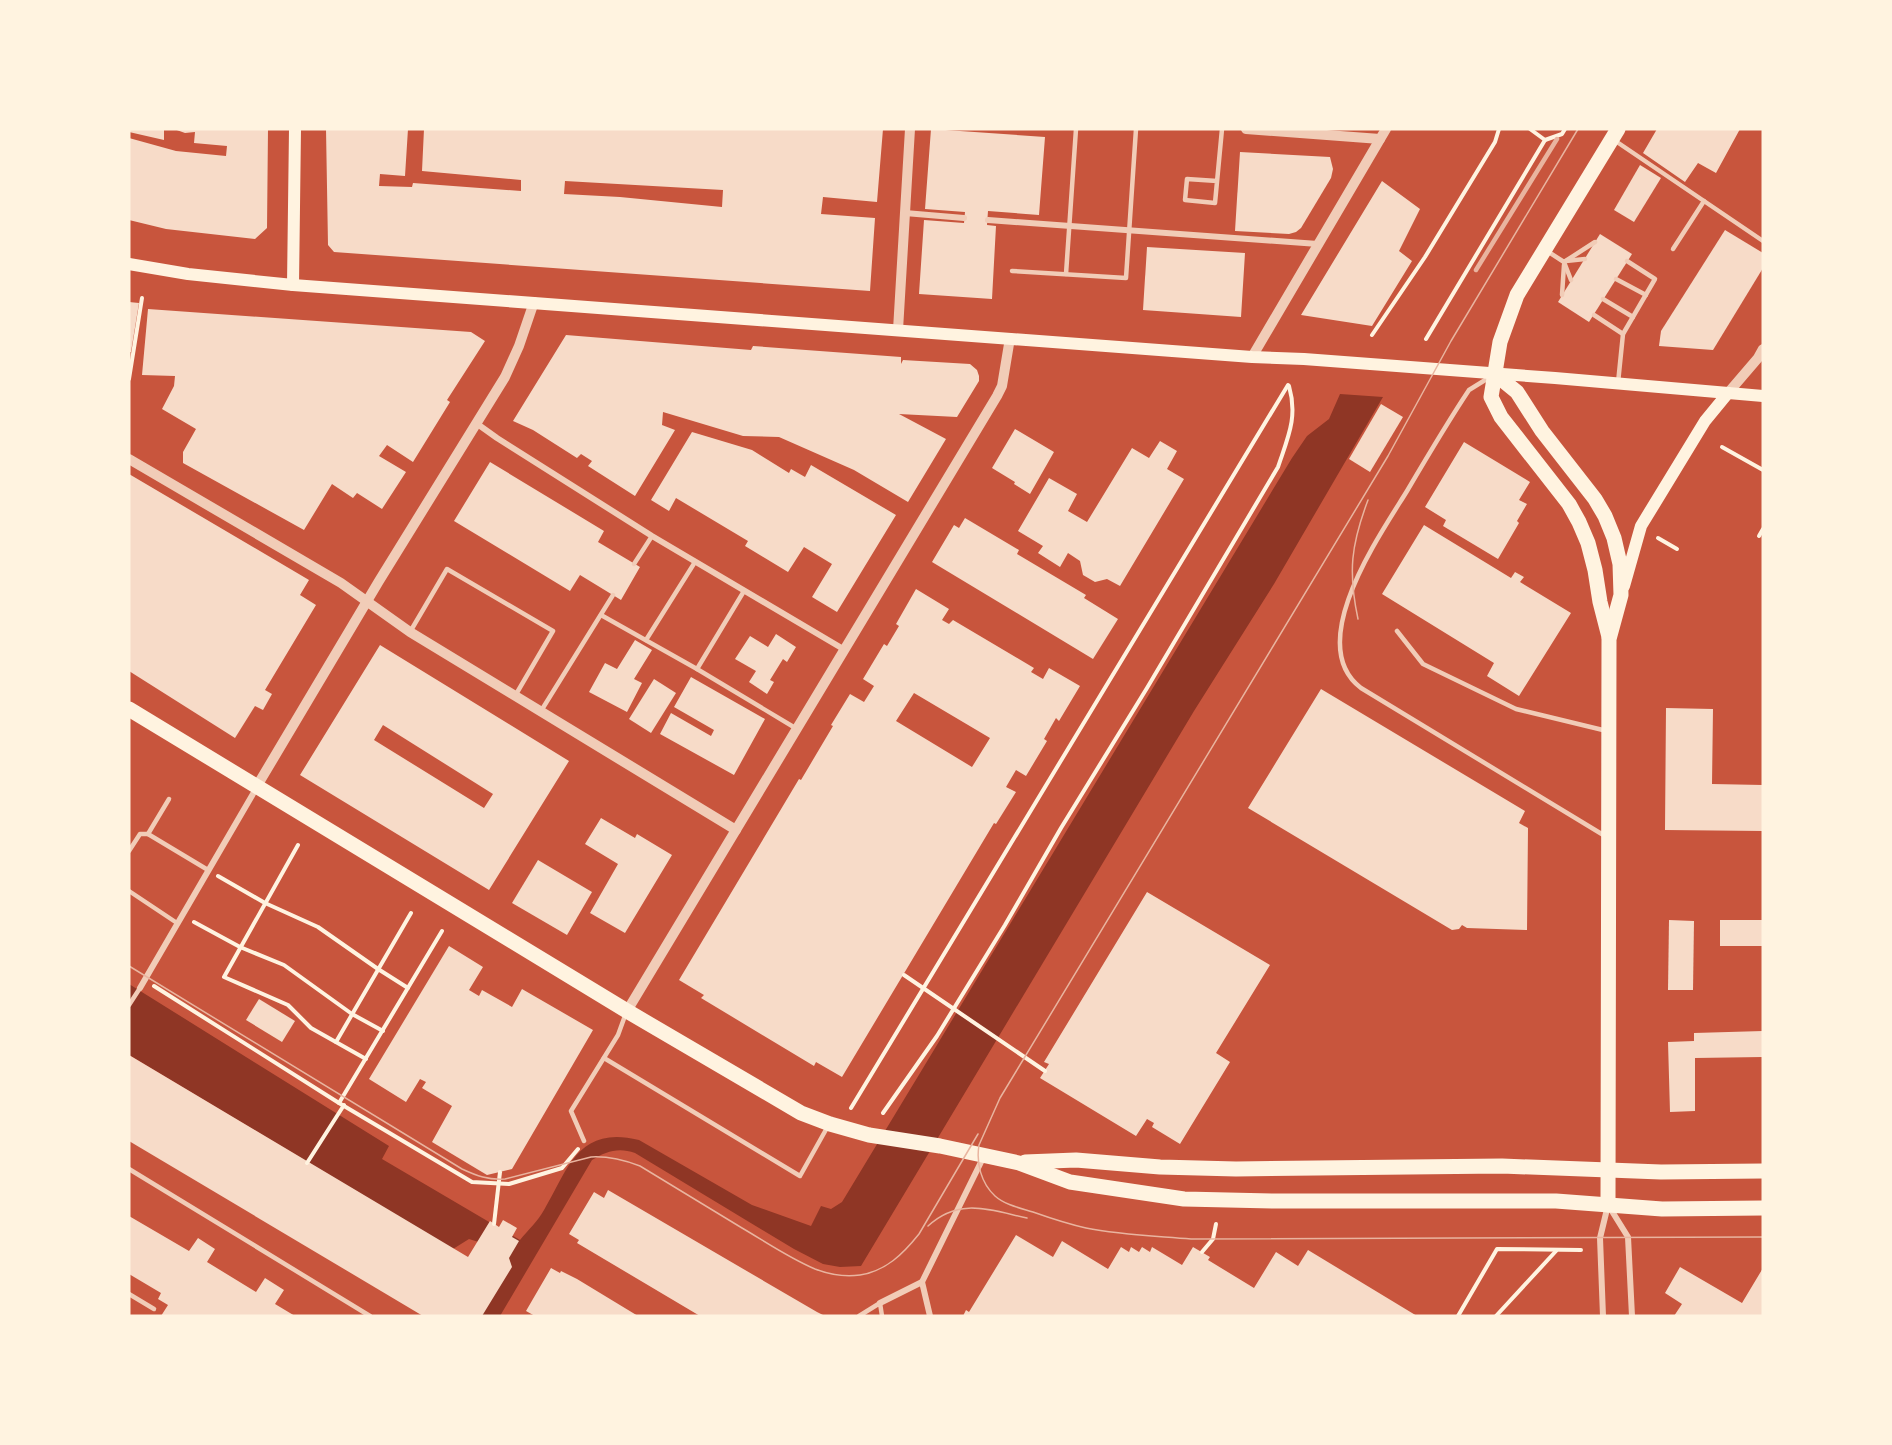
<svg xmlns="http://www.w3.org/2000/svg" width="1892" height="1445" font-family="Commissioner,sans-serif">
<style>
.water{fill:#8f3625}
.building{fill:#f7dbc8;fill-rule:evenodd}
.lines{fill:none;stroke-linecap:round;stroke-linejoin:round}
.path{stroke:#fff3e0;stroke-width:4}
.service{stroke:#f1ccb7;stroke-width:4.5}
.minor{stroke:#f1ccb7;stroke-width:6}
.tertiary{stroke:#f1ccb7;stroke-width:10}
.secondary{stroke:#fff3e0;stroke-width:12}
.primary{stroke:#fff3e0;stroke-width:15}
.tram{stroke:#e9b49f;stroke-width:1.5}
.rail{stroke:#e9b49f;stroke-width:4.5}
</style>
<rect width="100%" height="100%" fill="#c8553d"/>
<path class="water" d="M1340,394L1383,397L1274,584L1194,711L861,1266L840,1267L823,1264L794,1249L635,1153C619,1147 606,1151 592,1160L500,1316H475L504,1250L469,1239L453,1249L129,1055V984L389,1146L382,1159L520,1240C528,1230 538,1221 544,1210C568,1169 578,1125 639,1140L752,1205L811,1226L821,1206L831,1209L842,1202L1292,458L1307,436L1329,419Z"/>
<g class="building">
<polygon points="129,129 164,129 164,140 129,132"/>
<polygon points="174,129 268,129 267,228 255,239 166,229 129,220 129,138 176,151 226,156 227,146 194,143 195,132 185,133"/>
<path d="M326,129H408L405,176L380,174L379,186L412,187L413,183L521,191V180L422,171L424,129H883L877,202L823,197L821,214L875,218L870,291L334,252L328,245ZM565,181L723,190L722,207L620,197L564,194Z"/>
<polygon points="931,129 1045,137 1039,215 988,211 987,225 996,226 992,299 919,294 924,220 964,223 965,212 925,209"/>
<polygon points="1657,129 1740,129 1716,173 1698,163 1685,182 1643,153"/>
<polygon points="1240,152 1330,157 1333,169 1331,178 1301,228 1296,232 1289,234 1235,231"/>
<polygon points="1640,165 1661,178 1634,222 1614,210"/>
<polygon points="1382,181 1420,209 1399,251 1412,261 1372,326 1301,315"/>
<polygon points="1725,230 1763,253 1763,268 1713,350 1659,346 1661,331"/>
<polygon points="1600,234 1632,254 1589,322 1558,302"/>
<polygon points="1147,247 1245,253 1241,317 1143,310"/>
<polygon points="129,302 139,303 131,352 129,352"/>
<polygon points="148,309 471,332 485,341 447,400 450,402 413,462 387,445 379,456 406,472 382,509 357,493 353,498 332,484 304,530 183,463 183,452 196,429 162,409 174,386 175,376 142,375"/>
<polygon points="566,335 751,350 753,346 901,357 901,364 903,360 970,364 977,370 979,376 979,381 957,417 899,414 946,439 908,502 854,470 779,437 743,436 663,412 662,425 675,430 635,496 588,466 592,461 581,454 577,458 533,430 513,421"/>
<polygon points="1381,404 1403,417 1370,472 1349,459"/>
<polygon points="1015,429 1054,452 1030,494 1014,484 1015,482 992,468"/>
<polygon points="692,432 752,450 789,473 791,469 805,477 811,465 896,515 837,612 812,597 832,564 804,547 788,572 745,546 748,541 676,498 669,511 651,500"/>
<polygon points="1160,441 1177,451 1167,469 1184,479 1120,586 1107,579 1095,582 1083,575 1080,561 1068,553 1060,567 1038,553 1043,546 1018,531 1049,478 1077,494 1068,511 1087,522 1132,448 1149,458"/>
<polygon points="1464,442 1530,482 1519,500 1527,504 1517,521 1519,523 1498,559 1443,526 1446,520 1425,507"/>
<polygon points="490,462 604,531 598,542 640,567 621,600 580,575 570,591 454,521"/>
<polygon points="129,474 309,580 300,595 316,605 265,690 272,694 263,710 255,706 235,738 129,671"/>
<polygon points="965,518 1019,550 1017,554 1086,595 1084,598 1118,619 1093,659 932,562 954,525 959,528"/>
<polygon points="1424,525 1511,578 1515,572 1524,577 1520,582 1571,613 1519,696 1487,676 1494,663 1382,594"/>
<path d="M916,589L949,609L942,620L949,624L953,620L1034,668L1031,672L1043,679L1049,668L1080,686L1059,721L1056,718L1044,739L1047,741L1026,776L1016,770L1006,787L1016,792L996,824L994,823L842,1077L816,1062L814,1066L701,998L704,995L679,980L799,779L801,780L833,726L831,725L850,694L864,702L874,686L863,679L884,644L887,646L899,626L896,624ZM914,693L990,738L972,767L896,721Z"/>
<polygon points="776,634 796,647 787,662 783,659 770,680 774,682 767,694 749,682 756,671 735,659 750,636 768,647"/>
<polygon points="635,640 652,650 634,679 642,683 627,712 589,692 605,663 617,669"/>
<path d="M380,645L569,761L489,890L300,775ZM383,725L493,794L484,808L374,740Z"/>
<polygon points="691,677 765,719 734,775 660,734 671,713 711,736 714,730 674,707"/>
<polygon points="654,679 676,693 651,733 629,719"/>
<polygon points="1321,689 1525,811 1519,823 1528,828 1527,930 1467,928 1462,925 1459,929 1452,930 1248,808"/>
<polygon points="1666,708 1713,709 1712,784 1763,785 1763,831 1665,830"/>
<polygon points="601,818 635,838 637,834 672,855 625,933 590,913 618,864 585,844"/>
<polygon points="538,860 592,892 567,935 512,903"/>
<polygon points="1147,892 1270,965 1216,1053 1230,1062 1180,1144 1152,1127 1154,1123 1147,1119 1136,1136 1040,1078 1049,1064 1044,1062"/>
<polygon points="1669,920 1694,921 1693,990 1668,990"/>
<rect x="1720" y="920" width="43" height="26"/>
<polygon points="449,946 483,967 469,990 479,996 482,990 512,1007 522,989 593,1030 512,1169 487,1175 432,1142 452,1106 422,1088 426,1082 420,1079 406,1102 369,1079"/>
<polygon points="259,999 295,1021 282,1042 246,1020"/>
<polygon points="1763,1031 1763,1057 1695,1058 1695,1111 1670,1112 1668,1042 1694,1041 1694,1033"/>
<polygon points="129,1055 468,1257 490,1221 499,1227 503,1220 517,1228 512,1237 519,1241 509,1258 512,1267 482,1316 423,1316 129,1141"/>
<polygon points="608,1190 817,1312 825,1316 700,1316 577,1243 579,1240 569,1234 594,1192 604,1198"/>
<polygon points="129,1216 189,1251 198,1238 215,1249 207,1262 256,1292 265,1278 284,1290 275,1304 295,1316 161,1316 168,1305 158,1299 161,1293 129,1274"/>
<polygon points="1016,1235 1053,1257 1062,1241 1108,1269 1121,1247 1129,1252 1131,1247 1139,1252 1142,1247 1150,1252 1152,1247 1182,1265 1193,1247 1210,1257 1208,1260 1254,1288 1276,1252 1298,1266 1308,1250 1417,1316 963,1316 966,1310 969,1312"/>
<polygon points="1680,1267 1742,1303 1763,1268 1763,1316 1674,1316 1682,1304 1665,1293"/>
<polygon points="551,1268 560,1273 561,1271 577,1279 638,1316 535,1316 526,1311"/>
</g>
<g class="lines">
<g class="path">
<polyline points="1545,140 1562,134 1565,129"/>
<polyline points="1372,335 1425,257 1495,142 1499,129"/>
<polyline points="1426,339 1545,140 1530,129"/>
<polyline points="129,379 142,298"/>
<polyline points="1722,447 1763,470"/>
<polyline points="1759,536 1763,529"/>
<polyline points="1658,538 1677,549"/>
<polyline points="298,845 224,977 288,1005 311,1028 366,1059"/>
<polyline points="218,876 265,903 318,927 378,969 408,988"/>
<polyline points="194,922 240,947 284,965 352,1014 383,1031"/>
<polyline points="904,975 1045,1071"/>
<polyline points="154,986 339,1103 472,1182 509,1184 562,1168 578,1149"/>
<polyline points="336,1042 411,913"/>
<polyline points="339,1103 442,931"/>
<polyline points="851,1108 1288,385"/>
<path d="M883,1113L937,1036L1005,925L1061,828L1147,688L1278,467C1288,437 1298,417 1289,386"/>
<polyline points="307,1163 344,1105"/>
<polyline points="494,1224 500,1172"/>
<polyline points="1202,1252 1213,1239 1216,1224"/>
<polyline points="1458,1316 1497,1249 1581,1250"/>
<polyline points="1496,1316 1556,1251"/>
</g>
<g class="service">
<polyline points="1614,140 1763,241"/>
<polyline points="1217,181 1187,179 1185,200 1215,203 1222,129"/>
<polyline points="1673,249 1704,201"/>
<polyline points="1547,251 1564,262 1571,280"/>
<polyline points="1566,261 1585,259"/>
<polyline points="1564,262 1595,242"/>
<polyline points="1012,271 1126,278 1136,129"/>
<polyline points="1066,274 1076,129"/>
<polyline points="1616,279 1646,295"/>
<polyline points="1562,295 1564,265"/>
<polyline points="1603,299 1633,317"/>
<polyline points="1594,315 1623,334"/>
<path d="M1490,377L1469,390C1447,423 1427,457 1407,491C1380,535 1303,644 1361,688L1605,836"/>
<polyline points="1618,383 1623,334 1655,279 1627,261"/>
<polyline points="634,564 652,536"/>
<polyline points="601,615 697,669 797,729"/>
<polyline points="1397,631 1423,664 1516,709 1607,731"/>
<polyline points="410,632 447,569 553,631 515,696"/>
<polyline points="646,640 695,562"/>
<polyline points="697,669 744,591"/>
<polyline points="541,711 613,595"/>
<polyline points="148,834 169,799"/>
<polyline points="129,851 140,834 148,834 208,870"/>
<polyline points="129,891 177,923"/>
<polyline points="129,1005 140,988"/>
<polyline points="604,1058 800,1176 828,1126"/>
<polyline points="584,1141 571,1111 618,1035 626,1013"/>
<polyline points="129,1169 370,1316"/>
<polyline points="129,1294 154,1309"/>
<polyline points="859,1316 880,1303 882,1316"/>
</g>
<g class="minor">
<polyline points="905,213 964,218"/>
<polyline points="988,220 1318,244"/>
<polyline points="476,423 497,438 652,536 845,650"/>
<polyline points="140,988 257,787"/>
<polyline points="1610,1208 1628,1237 1632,1316"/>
<polyline points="880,1303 922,1282"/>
<polyline points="930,1316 922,1282 984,1156"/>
<polyline points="1603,1316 1600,1238 1608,1205"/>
</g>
<g class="tertiary">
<polyline points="1246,129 1380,139"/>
<polyline points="898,330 910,129"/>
<polyline points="1252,357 1386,129"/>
<polyline points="1728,393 1758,358 1763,349"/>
<polyline points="129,459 341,583 410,632 736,830"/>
<polyline points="257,786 379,581 505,377 519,346 534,302"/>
<polyline points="627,1011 997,396 1002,386 1010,338"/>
</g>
<g class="secondary">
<polyline points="129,264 188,274 293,285 1252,357 1304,359 1555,378 1763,396"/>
<polyline points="293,285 295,129"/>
<polyline points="1624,586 1641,526 1705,421 1728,393"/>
</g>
<g class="primary">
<polyline points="1495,374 1517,392 1542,431 1595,499 1605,516 1614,538 1620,564 1621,595 1609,639 1608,1205"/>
<polyline points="1609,637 1600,602 1595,570 1588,543 1579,522 1569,504 1501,417 1491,397 1500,342 1517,295 1618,129"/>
<polyline points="129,709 627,1011 801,1113 830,1124 869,1135 940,1146 1019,1163 1070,1182 1184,1199 1274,1201 1556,1201 1662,1209 1763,1208"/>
<polyline points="1025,1162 1076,1160 1160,1167 1236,1169 1502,1166 1661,1172 1763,1171"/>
</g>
<g class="tram">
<path d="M1578,129L1451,341L1388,456L1000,1098L979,1145C976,1163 981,1183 995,1196C1005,1205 1020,1208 1033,1212C1050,1218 1068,1224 1086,1228C1120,1235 1156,1236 1191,1239L1763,1237"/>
<path d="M1358,619C1348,572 1351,545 1368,500"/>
<path d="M129,966L462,1169C477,1176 488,1180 505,1179L591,1157C608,1156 624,1160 640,1166C674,1187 708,1207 742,1228C766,1242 789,1258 815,1269C828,1274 845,1277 860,1275C886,1271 903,1254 919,1234L978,1134"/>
<path d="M928,1226C959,1197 990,1210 1027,1218"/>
</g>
<polyline class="rail" points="1476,270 1557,139"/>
</g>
<rect width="1892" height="1445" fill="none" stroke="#fff3e0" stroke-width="261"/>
</svg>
